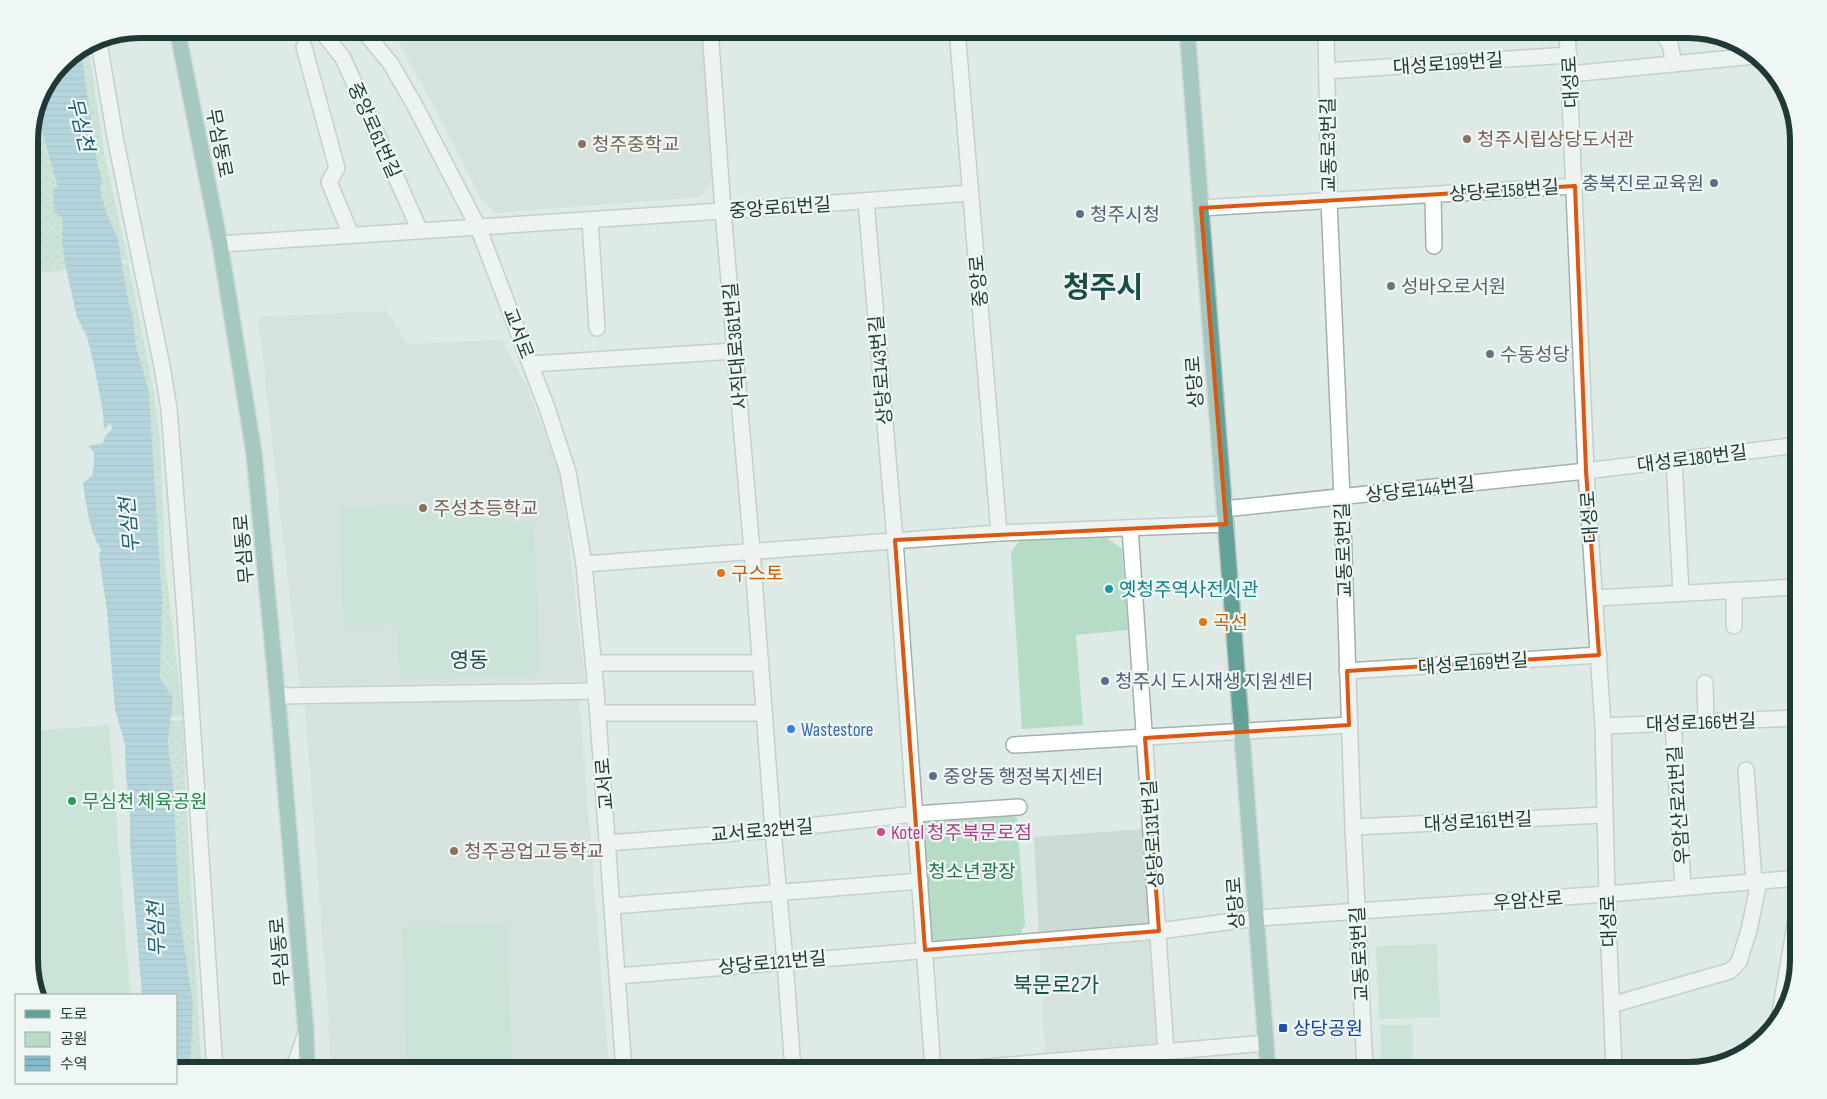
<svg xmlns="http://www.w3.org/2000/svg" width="1827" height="1099" font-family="'Sofia Sans Condensed','Noto Sans KR',sans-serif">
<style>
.built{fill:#ccdad5}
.grass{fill:url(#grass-dots)}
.green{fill:#b6dcc5}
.water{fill:url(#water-rules)}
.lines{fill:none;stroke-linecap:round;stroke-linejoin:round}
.minor-casing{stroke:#a1b2ae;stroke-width:18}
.major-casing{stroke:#bcc4c3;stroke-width:18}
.minor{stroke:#fff;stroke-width:15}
.major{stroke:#61a198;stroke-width:15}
.marked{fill:none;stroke:#de570e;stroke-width:4;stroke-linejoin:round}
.education-dot{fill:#8d6e63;stroke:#eff7f4;stroke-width:2}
.service-dot{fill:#5c6f8a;stroke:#eff7f4;stroke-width:2}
.worship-dot{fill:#6b7280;stroke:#eff7f4;stroke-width:2}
.food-dot{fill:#e8710a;stroke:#eff7f4;stroke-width:2}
.culture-dot{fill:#0f9aa8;stroke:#eff7f4;stroke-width:2}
.shop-dot{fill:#3f7fe0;stroke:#eff7f4;stroke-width:2}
.leisure-dot{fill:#2e9e5b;stroke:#eff7f4;stroke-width:2}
.hotel-dot{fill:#d1479c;stroke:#eff7f4;stroke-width:2}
.transit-dot{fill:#1a4fb4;stroke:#eff7f4;stroke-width:2}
.labels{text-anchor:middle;stroke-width:4.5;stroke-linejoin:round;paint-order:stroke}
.street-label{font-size:19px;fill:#1f3a36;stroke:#eff7f4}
.education-label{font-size:19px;fill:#785e54;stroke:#eff7f4;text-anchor:start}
.service-label{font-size:19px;fill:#4e5e75;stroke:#eff7f4;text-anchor:start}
.worship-label{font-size:19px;fill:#5b616d;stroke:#eff7f4;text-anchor:start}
.food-label{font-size:19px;fill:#c56008;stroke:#eff7f4;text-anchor:start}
.culture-label{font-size:19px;fill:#0d838f;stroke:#eff7f4;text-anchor:start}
.shop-label{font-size:19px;fill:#366cbe;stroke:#eff7f4;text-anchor:start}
.leisure-label{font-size:19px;fill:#27864d;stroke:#eff7f4;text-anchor:start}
.hotel-label{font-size:19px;fill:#b23c85;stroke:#eff7f4;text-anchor:start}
.park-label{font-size:19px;fill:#29724e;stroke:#eff7f4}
.transit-label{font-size:19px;fill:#164399;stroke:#eff7f4;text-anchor:start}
.water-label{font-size:20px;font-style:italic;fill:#195c77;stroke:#eff7f4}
.quarter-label{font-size:21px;fill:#1b4c46;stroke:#eff7f4}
.town-label{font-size:29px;font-weight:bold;fill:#1b4c46;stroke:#eff7f4}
.rim{fill:none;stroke:#1f3a36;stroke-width:6}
</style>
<defs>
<pattern id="grass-dots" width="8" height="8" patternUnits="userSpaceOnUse" patternTransform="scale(1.25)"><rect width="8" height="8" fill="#b6dcc5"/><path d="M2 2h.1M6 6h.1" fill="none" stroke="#9cbeaa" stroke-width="1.8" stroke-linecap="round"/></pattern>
<pattern id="water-rules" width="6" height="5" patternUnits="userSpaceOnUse" patternTransform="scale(1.25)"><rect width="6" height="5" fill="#84bcd1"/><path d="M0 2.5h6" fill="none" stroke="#6b9aaa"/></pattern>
</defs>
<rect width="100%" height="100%" fill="#deeae6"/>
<g class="built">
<polygon points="391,29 703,29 715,177 700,197 495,213 480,197 436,110"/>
<polygon points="387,311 407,344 502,340 528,389 561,477 585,681 300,686 258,317"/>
<polygon points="579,699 609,1070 331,1070 327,997 305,705"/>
<polygon points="1145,829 1161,1043 1045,1053 1034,837"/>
</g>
<g class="grass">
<polygon points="88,44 104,153 128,260 122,261 118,239 107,215 100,189 102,179 97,162 81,48"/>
<polygon points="39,95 40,123 47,143 63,217 65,264 68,270 29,274 29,133"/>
<polygon points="128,263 153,388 160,440 165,564 183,716 171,717 173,698 160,678 162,599 149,393 136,345 133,318 129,304 123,264"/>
<polygon points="183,720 186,800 201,1059 190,1059 193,1003 181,925 177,869 174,793 168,742 170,721"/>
</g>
<g class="green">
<polygon points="504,502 505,523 534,522 540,674 400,680 397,625 344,626 339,508"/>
<polygon points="1103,535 1122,549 1128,630 1076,635 1083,725 1022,729 1011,553 1020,539"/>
<polygon points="109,725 130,995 39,995 29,871 29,731"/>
<polygon points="1006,812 1017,818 1025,924 1018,938 928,947 918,817"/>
<polygon points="507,923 513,1070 407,1070 401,927"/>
<polygon points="1437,944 1440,1017 1379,1019 1376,946"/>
<polygon points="1380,1025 1412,1025 1413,1070 1381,1070"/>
</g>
<path class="water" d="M81,48L97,162L102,179L100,189L107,215L118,239L129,304L133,318L136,345L149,393L162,599L160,678L173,698L168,742L174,793L177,869L181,925L193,1003L190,1070H176V995H142L130,846V809L126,775L125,745L115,709L107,611L99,556L101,549C89,533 86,502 83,483L92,476L94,465V452L88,446L103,443L105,436L112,429L111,423L104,429L103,413L94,365L87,337L77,317L65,264L62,242L63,218L55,213L53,192L57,185L40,123L39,95L62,61Z"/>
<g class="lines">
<g class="minor-casing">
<g id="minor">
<polyline points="362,29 391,64 414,104 478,227 547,408 568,472 584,564 596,691 624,1070"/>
<polyline points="710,29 723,211 752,551 773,830 785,961 793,1070"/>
<polyline points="957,29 999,533"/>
<polyline points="1326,29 1329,201 1342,498 1353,827 1365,1070"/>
<polyline points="1567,29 1586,471 1603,726 1607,894 1614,1070"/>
<polyline points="1659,29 1670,44 1674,64"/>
<polyline points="323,33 343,58 420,231"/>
<polyline points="98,37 116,142 162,366 169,409 185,614 215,1070"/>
<polyline points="304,47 337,168 329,182 351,235"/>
<polyline points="1327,71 1569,55"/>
<polyline points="1570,74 1755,56"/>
<polyline points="1433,195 1434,246"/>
<polyline points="866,201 895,540 933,1070"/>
<polyline points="1201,208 1575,186"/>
<polyline points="590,220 597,328"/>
<polyline points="220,244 723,211 970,193"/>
<polyline points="531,364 735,351"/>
<polyline points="1674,460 1681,593"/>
<polyline points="1224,509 1586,471 1798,445"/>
<polyline points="1130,528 1166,1051"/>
<polyline points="584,564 999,533 1226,524"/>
<polyline points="1734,590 1734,626"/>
<polyline points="1595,598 1798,587"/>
<polyline points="594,663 761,663"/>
<polyline points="1347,671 1599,655"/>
<polyline points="1705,683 1706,722"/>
<polyline points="277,696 596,691"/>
<polyline points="598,713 764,713"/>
<polyline points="1673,723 1683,887"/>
<polyline points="1603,726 1798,718"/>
<polyline points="1014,745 1349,725"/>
<polyline points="1746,770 1754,882"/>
<polyline points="1353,827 1604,815"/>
<polyline points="608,843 773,830 915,814 1019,807"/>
<polyline points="1796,878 1798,898"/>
<polyline points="613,906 920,881"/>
<polyline points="618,976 1159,931 1257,918 1607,894 1798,878"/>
<polyline points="1611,1005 1730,971 1739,962 1749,930 1759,882"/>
<polyline points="1779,1019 1798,907"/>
<polyline points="293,1070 305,1036"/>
<polyline points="952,1070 1266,1043"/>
</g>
</g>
<g class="major-casing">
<g id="major">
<polyline points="177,29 220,244 254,453 279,714 306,1032 307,1070"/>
<polyline points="1187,29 1268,1070"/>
</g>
</g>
<use href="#minor" class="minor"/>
<use href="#major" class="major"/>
</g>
<path d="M0 0H1827V1099H0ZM1575,186L1586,471L1599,655L1347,671L1349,725L1145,738L1159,931L925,950L895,540L1226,524L1201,208Z" fill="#deeae6" fill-opacity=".55" fill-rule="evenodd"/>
<path class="marked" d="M1575,186L1586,471L1599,655L1347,671L1349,725L1145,738L1159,931L925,950L895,540L1226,524L1201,208Z"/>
<g class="education-dot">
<circle cx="1467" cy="139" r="5"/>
<circle cx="582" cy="144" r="5"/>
<circle cx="423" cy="508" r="5"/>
<circle cx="454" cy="851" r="5"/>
</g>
<g class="service-dot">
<circle cx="1714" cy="183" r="5"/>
<circle cx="1080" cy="214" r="5"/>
<circle cx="1105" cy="681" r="5"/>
<circle cx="933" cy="776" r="5"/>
</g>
<g class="worship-dot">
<circle cx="1391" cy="286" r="5"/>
<circle cx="1490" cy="354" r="5"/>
</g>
<g class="food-dot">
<circle cx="721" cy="573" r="5"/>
<circle cx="1203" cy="622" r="5"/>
</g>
<circle class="culture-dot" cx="1109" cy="589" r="5"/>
<circle class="shop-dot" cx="791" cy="729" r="5"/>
<circle class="leisure-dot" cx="72" cy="801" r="5"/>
<circle class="hotel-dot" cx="881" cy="832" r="5"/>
<rect class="transit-dot" x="1278" y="1023" width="10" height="10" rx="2.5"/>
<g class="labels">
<g class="street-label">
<text transform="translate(1448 63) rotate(-4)" y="7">대성로199번길</text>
<text transform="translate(1570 82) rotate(-93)" y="7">대성로</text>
<text transform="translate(375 130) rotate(66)" y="7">중앙로61번길</text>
<text transform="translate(220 143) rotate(79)" y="7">무심동로</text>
<text transform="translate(1328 145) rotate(-91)" y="7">교동로3번길</text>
<text transform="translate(1504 190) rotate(-4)" y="7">상당로158번길</text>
<text transform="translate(780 207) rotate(-4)" y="7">중앙로61번길</text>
<text transform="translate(978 281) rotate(-95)" y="7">중앙로</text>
<text transform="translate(519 333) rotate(69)" y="7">교서로</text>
<text transform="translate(735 346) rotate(-95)" y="7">사직대로361번길</text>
<text transform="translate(880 370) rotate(-95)" y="7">상당로143번길</text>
<text transform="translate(1194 382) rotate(-94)" y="7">상당로</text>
<text transform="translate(1692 458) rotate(-7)" y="7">대성로180번길</text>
<text transform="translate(1420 489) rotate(-6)" y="7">상당로144번길</text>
<text transform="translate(1589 517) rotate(-94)" y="7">대성로</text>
<text transform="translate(243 549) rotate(-95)" y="7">무심동로</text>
<text transform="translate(1343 550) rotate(-92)" y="7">교동로3번길</text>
<text transform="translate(1473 663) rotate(-4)" y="7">대성로169번길</text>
<text transform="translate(1701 722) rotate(-2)" y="7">대성로166번길</text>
<text transform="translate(604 784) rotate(-95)" y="7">교서로</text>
<text transform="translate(1678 805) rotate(-94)" y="7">우암산로21번길</text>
<text transform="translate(1478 821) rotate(-3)" y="7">대성로161번길</text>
<text transform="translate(762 830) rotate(-5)" y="7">교서로32번길</text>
<text transform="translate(1152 834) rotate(-94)" y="7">상당로131번길</text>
<text transform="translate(1528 900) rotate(-4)" y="7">우암산로</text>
<text transform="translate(1235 903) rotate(-94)" y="7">상당로</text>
<text transform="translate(1608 921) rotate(-92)" y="7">대성로</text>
<text transform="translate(279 952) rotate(-95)" y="7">무심동로</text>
<text transform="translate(1359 954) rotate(-93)" y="7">교동로3번길</text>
<text transform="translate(772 962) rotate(-5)" y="7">상당로121번길</text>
</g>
<g class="education-label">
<text x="1477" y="146">청주시립상당도서관</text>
<text x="592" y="151">청주중학교</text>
<text x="433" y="515">주성초등학교</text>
<text x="464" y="858">청주공업고등학교</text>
</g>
<g class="service-label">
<text x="1704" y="190" text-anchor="end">충북진로교육원</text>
<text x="1090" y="221">청주시청</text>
<text x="1115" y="688">청주시 도시재생 지원센터</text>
<text x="943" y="783">중앙동 행정복지센터</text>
</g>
<g class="worship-label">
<text x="1401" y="293">성바오로서원</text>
<text x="1500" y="361">수동성당</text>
</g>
<g class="food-label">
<text x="731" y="580">구스토</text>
<text x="1213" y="629">곡선</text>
</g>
<g class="culture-label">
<text x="1119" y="596">옛청주역사전시관</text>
</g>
<g class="shop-label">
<text x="801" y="736">Wastestore</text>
</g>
<g class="leisure-label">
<text x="82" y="808">무심천 체육공원</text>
</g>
<g class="hotel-label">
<text x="891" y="839">Kotel 청주북문로점</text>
</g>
<g class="park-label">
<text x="972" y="878">청소년광장</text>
</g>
<g class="transit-label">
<text x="1293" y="1035">상당공원</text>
</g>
<g class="water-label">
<text transform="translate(81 124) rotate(76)" y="7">무심천</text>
<text transform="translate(129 525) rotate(-95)" y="7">무심천</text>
<text transform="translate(156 929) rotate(-92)" y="7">무심천</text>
</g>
<g class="quarter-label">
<text x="469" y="667">영동</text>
<text x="1056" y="992">북문로2가</text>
</g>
<g class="town-label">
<text x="1103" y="297">청주시</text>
</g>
</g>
<path d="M0 0H1827V1099H0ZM140 38H1688A102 102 0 0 1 1790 140V960A102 102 0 0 1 1688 1062H140A102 102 0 0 1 38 960V140A102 102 0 0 1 140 38Z" fill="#eff7f4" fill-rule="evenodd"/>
<path class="rim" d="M140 38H1688A102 102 0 0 1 1790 140V960A102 102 0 0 1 1688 1062H140A102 102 0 0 1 38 960V140A102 102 0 0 1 140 38Z"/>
<rect x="15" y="994" width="162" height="90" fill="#eff7f4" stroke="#9caba8"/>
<rect x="25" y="1010" width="25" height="8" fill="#61a198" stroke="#9caba8"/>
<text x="60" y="1019" font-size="15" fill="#1f3a36">도로</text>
<rect x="25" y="1032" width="25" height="15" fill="#b6dcc5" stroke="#9caba8"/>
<text x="60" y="1044" font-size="15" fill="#1f3a36">공원</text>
<rect x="25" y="1056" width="25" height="15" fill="url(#water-rules)" stroke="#9caba8"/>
<text x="60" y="1069" font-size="15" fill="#1f3a36">수역</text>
</svg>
